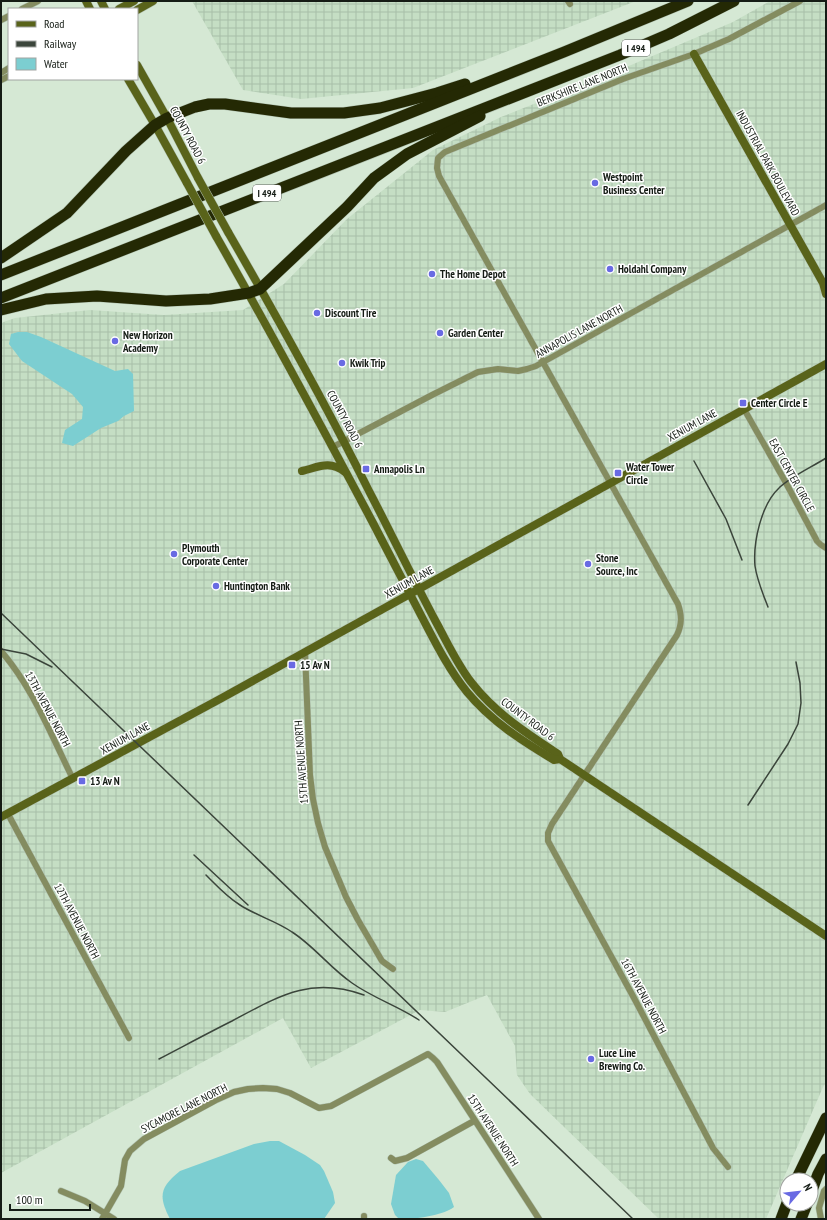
<svg xmlns="http://www.w3.org/2000/svg" width="827" height="1220" font-family="'PT Sans Narrow',sans-serif">
<style>
.industrial{fill:url(#industrial-grid)}
.water{fill:#7cced1}
.lines{fill:none;stroke-linecap:round;stroke-linejoin:round}
.street-casing{stroke:#b2c3b2;stroke-width:7}
.secondary-casing{stroke:#b2c3b2;stroke-width:9}
.highway-casing{stroke:#b2c3b2;stroke-width:12}
.street{stroke:#848c60;stroke-width:6}
.secondary{stroke:#59631a;stroke-width:8}
.highway{stroke:#242904;stroke-width:11}
.rail{stroke:#3b453b;stroke-width:1.5}
.secondary-bridge-casing{stroke:#b2c3b2;stroke-width:9;stroke-linecap:butt}
.secondary-bridge{stroke:#59631a;stroke-width:8}
.poi-dot{fill:#696ae3;stroke:#fff;stroke-width:1.5}
.labels{text-anchor:middle;stroke-width:3;stroke-linejoin:round;paint-order:stroke}
.shield{fill:#fff;stroke:#5b605b;stroke-width:1}
.shield-label{font-size:10px;font-weight:bold;fill:#151c15}
.street-label{font-size:11px;fill:#151c15;stroke:#fff}
.poi-label{font-size:11px;font-weight:bold;fill:#151c15;stroke:#fff;text-anchor:start}
</style>
<defs>
<pattern id="industrial-grid" width="8" height="8" patternUnits="userSpaceOnUse"><rect width="8" height="8" fill="#c5dec4"/><path d="M0 4h8M4 0v8" fill="none" stroke="#a8bea8"/></pattern>
</defs>
<rect width="100%" height="100%" fill="#d5e8d4"/>
<g class="industrial">
<polygon points="192,1 636,1 413,88 301,99 243,90"/>
<polygon points="770,1 826,1 826,1083 823,1087 766,1219 659,1219 530,1094 517,1075 515,1046 487,995 445,1012 420,1010 311,1068 283,1018 1,1173 1,323 15,318 90,310 164,315 243,310 284,284 347,219 433,150 501,117 624,68 733,22"/>
</g>
<g class="water">
<polygon points="18,332 27,332 41,337 115,371 128,369 133,374 134,411 124,416 118,421 101,428 73,446 62,443 65,430 82,419 83,407 72,394 22,361 9,344 11,334"/>
<path d="M270,1141H279L305,1155L320,1165L324,1171L333,1192L335,1203L324,1219H170C158,1196 160,1187 180,1171L254,1144Z"/>
<path d="M416,1159L423,1161L439,1180L449,1193L454,1207C445,1215 412,1220 400,1219C398,1218 397,1217 395,1215L391,1204L396,1175L408,1162Z"/>
</g>
<g class="lines">
<g class="street-casing">
<g id="street">
<polyline points="568,1 570,4"/>
<polyline points="22,9 38,1"/>
<polyline points="1,20 9,16"/>
<polyline points="1,73 9,68"/>
<polyline points="1,80 9,76"/>
<polyline points="744,409 786,483 817,541 821,545 826,548"/>
<polyline points="333,447 432,395 478,372 498,369 518,371 527,369 536,366 826,205"/>
<path d="M1,651C33,688 51,735 73,779"/>
<polyline points="305,652 310,775 313,799 318,823 325,847 346,897 358,920 382,961 393,969"/>
<polyline points="8,814 129,1038"/>
<polyline points="391,1158 395,1161 407,1158 474,1121"/>
<path d="M728,1167L713,1148L634,998L548,841V833L552,824L677,635C682,624 682,616 678,604L439,176L437,168L438,158L445,152L623,79L694,54L729,39L800,1"/>
<polyline points="61,1191 85,1201 114,1219"/>
<polyline points="364,1216 364,1219"/>
<polyline points="102,1219 121,1186 125,1160 130,1151 144,1139 216,1100 234,1092 248,1089 263,1088 277,1089 290,1093 319,1108 331,1106 428,1054 433,1058 437,1062 539,1219"/>
<polyline points="821,1219 819,1208 824,1191 826,1189"/>
</g>
</g>
<g class="secondary-casing">
<g id="secondary">
<polyline points="86,1 90,9"/>
<polyline points="101,1 105,9"/>
<polyline points="119,9 134,1"/>
<polyline points="137,10 153,1"/>
<polyline points="694,54 823,283 826,294"/>
<polyline points="137,65 167,118 198,178"/>
<polyline points="128,79 155,125 187,183"/>
<path d="M228,232C277,317 325,403 369,491C392,535 413,579 436,622C447,642 457,664 471,682C495,713 526,733 558,754L560,759L826,936"/>
<path d="M216,236C270,331 322,427 373,523C390,556 407,589 424,621C437,646 450,671 467,692C491,721 522,741 554,760L560,759"/>
<path d="M302,471C319,467 329,460 345,472"/>
<polyline points="1,817 220,699 826,364"/>
</g>
</g>
<g class="highway-casing">
<g id="highway">
<polyline points="1,258 67,213 126,151 155,125 167,118 195,107 209,104 225,104 291,113 344,113 380,108 437,93 465,84"/>
<polyline points="1,275 564,52 688,1"/>
<polyline points="1,298 620,55 669,34 734,1"/>
<polyline points="1,310 46,299 97,296 166,301 210,299 249,293 260,289 347,207 374,178 407,154 480,116"/>
<polyline points="796,1180 826,1118"/>
<polyline points="811,1193 818,1174 826,1159"/>
<polyline points="781,1219 787,1203"/>
<polyline points="801,1219 807,1204"/>
</g>
</g>
<use href="#street" class="street"/>
<use href="#secondary" class="secondary"/>
<use href="#highway" class="highway"/>
<g class="rail">
<polyline points="694,461 726,519 742,560"/>
<path d="M768,607C763,594 757,580 755,566C753,542 761,505 779,488C790,477 812,467 826,458"/>
<polyline points="1,613 633,1219"/>
<polyline points="1,649 26,654 52,667"/>
<polyline points="748,805 788,744 798,724 801,703 800,683 796,662"/>
<polyline points="194,855 248,905"/>
<path d="M206,875C217,886 227,897 240,905C257,916 276,921 292,932C314,946 330,968 352,983C373,998 398,1006 419,1020"/>
<path d="M159,1059C184,1046 208,1033 232,1021C279,996 310,976 364,995"/>
</g>
<g class="secondary-bridge-casing">
<g id="secondary-bridge">
<polyline points="198,178 228,232"/>
<polyline points="187,183 216,236"/>
</g>
</g>
<use href="#secondary-bridge" class="secondary-bridge"/>
</g>
<g class="poi-dot">
<circle cx="595" cy="183" r="4"/>
<circle cx="610" cy="269" r="4"/>
<circle cx="432" cy="274" r="4"/>
<circle cx="317" cy="313" r="4"/>
<circle cx="440" cy="333" r="4"/>
<circle cx="115" cy="341" r="4"/>
<circle cx="342" cy="363" r="4"/>
<rect x="739" y="399" width="8" height="8" rx="2"/>
<rect x="362" y="465" width="8" height="8" rx="2"/>
<rect x="614" y="469" width="8" height="8" rx="2"/>
<circle cx="174" cy="554" r="4"/>
<circle cx="588" cy="564" r="4"/>
<circle cx="216" cy="586" r="4"/>
<rect x="288" y="661" width="8" height="8" rx="2"/>
<rect x="78" y="777" width="8" height="8" rx="2"/>
<circle cx="591" cy="1059" r="4"/>
</g>
<g class="labels">
<g class="shield">
<rect x="622" y="40" width="28" height="16" rx="3"/>
<rect x="253" y="185" width="28" height="16" rx="3"/>
</g>
<g class="shield-label">
<text x="636" y="52">I 494</text>
<text x="267" y="197">I 494</text>
</g>
<g class="street-label">
<text transform="translate(582 85) rotate(-22)" y="4">BERKSHIRE LANE NORTH</text>
<text transform="translate(188 135) rotate(62)" y="4">COUNTY ROAD 6</text>
<text transform="translate(768 163) rotate(61)" y="4">INDUSTRIAL PARK BOULEVARD</text>
<text transform="translate(579 331) rotate(-29)" y="4">ANNAPOLIS LANE NORTH</text>
<text transform="translate(345 419) rotate(62)" y="4">COUNTY ROAD 6</text>
<text transform="translate(692 425) rotate(-29)" y="4">XENIUM LANE</text>
<text transform="translate(792 475) rotate(61)" y="4">EAST CENTER CIRCLE</text>
<text transform="translate(409 582) rotate(-29)" y="4">XENIUM LANE</text>
<text transform="translate(48 709) rotate(62)" y="4">13TH AVENUE NORTH</text>
<text transform="translate(528 719) rotate(37)" y="4">COUNTY ROAD 6</text>
<text transform="translate(125 738) rotate(-29)" y="4">XENIUM LANE</text>
<text transform="translate(301 762) rotate(-94)" y="4">15TH AVENUE NORTH</text>
<text transform="translate(77 921) rotate(62)" y="4">12TH AVENUE NORTH</text>
<text transform="translate(644 996) rotate(62)" y="4">16TH AVENUE NORTH</text>
<text transform="translate(184 1108) rotate(-27)" y="4">SYCAMORE LANE NORTH</text>
<text transform="translate(493 1130) rotate(57)" y="4">15TH AVENUE NORTH</text>
</g>
<g class="poi-label">
<text x="603" y="181">Westpoint<tspan x="603" dy="13">Business Center</tspan></text>
<text x="618" y="273">Holdahl Company</text>
<text x="440" y="278">The Home Depot</text>
<text x="325" y="317">Discount Tire</text>
<text x="448" y="337">Garden Center</text>
<text x="123" y="339">New Horizon<tspan x="123" dy="13">Academy</tspan></text>
<text x="350" y="367">Kwik Trip</text>
<text x="751" y="407">Center Circle E</text>
<text x="626" y="471">Water Tower<tspan x="626" dy="13">Circle</tspan></text>
<text x="374" y="473">Annapolis Ln</text>
<text x="182" y="552">Plymouth<tspan x="182" dy="13">Corporate Center</tspan></text>
<text x="596" y="562">Stone<tspan x="596" dy="13">Source, Inc</tspan></text>
<text x="224" y="590">Huntington Bank</text>
<text x="300" y="669">15 Av N</text>
<text x="90" y="785">13 Av N</text>
<text x="599" y="1057">Luce Line<tspan x="599" dy="13">Brewing Co.</tspan></text>
</g>
</g>
<rect width="827" height="1220" fill="none" stroke="#151c15" stroke-width="4"/>
<rect x="8" y="8" width="130" height="72" fill="#ffffff" stroke="#a1a4a1"/>
<rect x="16" y="21" width="20" height="6" fill="#59631a" stroke="#a1a4a1"/>
<text x="44" y="28" font-size="12" fill="#151c15">Road</text>
<rect x="16" y="41" width="20" height="6" fill="#3b453b" stroke="#a1a4a1"/>
<text x="44" y="48" font-size="12" fill="#151c15">Railway</text>
<rect x="16" y="58" width="20" height="12" fill="#7cced1" stroke="#a1a4a1"/>
<text x="44" y="68" font-size="12" fill="#151c15">Water</text>
<g transform="translate(799 1192) rotate(62)"><circle r="19" fill="#ffffff" stroke="#a1a4a1"/>
<path d="M0-3L7 15L0 10L-7 15Z" fill="#696ae3"/>
<text y="-6" font-size="11" font-weight="bold" text-anchor="middle" fill="#151c15">N</text>
</g>
<path d="M10 1204v6h80v-6" fill="none" stroke="#151c15" stroke-width="2"/>
<text x="16" y="1204" font-size="12" fill="#151c15" stroke="#ffffff" stroke-width="3" paint-order="stroke">100 m</text>
</svg>
